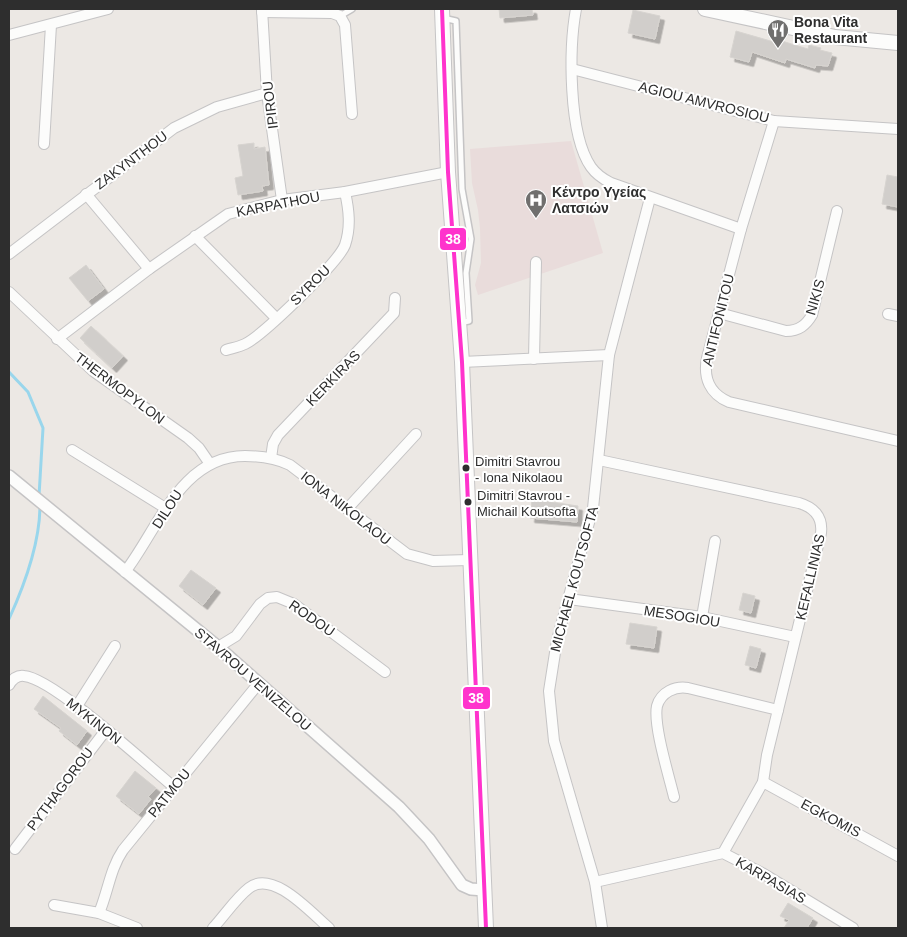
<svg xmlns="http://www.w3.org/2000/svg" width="907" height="937" font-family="Helvetica,sans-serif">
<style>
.medical{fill:#e9dcdb}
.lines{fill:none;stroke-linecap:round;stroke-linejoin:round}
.stream{stroke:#99d6ec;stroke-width:3}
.building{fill:#d1cecb;stroke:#d7d4d0;filter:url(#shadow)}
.service-casing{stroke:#c5c4c5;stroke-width:8}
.minor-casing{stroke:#c5c4c5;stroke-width:12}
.tertiary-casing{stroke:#c5c4c5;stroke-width:14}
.secondary-casing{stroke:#c5c4c5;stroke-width:16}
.service{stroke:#fcfcfb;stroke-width:5}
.minor{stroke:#fcfcfb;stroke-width:10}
.tertiary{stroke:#fcfcfb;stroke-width:11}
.secondary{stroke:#fcfcfb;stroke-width:14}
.bus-1-casing{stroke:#fff;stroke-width:8}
.bus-1{stroke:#f3c;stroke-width:4}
.bus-dot{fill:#2e2e2e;stroke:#fff;stroke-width:2}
.labels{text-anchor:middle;stroke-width:4;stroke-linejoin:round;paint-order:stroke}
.bus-label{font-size:13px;fill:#2e2e2e;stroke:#fff;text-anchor:start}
.poi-label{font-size:14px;font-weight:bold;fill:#2e2e2e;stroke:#fff;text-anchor:start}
.street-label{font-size:14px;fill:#2e2e2e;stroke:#fff}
.line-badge{stroke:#fff;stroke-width:2}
.badge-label{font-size:14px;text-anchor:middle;font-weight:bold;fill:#fff}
</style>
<defs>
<filter id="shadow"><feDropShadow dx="4.5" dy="4.5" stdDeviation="0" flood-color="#0004"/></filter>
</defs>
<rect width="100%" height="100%" fill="#ece8e4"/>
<polygon class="medical" points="571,141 603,253 478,295 475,285 481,263 480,228 478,210 472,183 470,149"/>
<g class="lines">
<g class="stream">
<polyline points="9,372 28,392 43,428 39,496"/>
<path d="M9,619C25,584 40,543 40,505"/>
</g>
</g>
<g class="building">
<polygon points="499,9 532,9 533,15 500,18"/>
<polygon points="633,10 660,16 655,39 628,33"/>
<polygon points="736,31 781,44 782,41 808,49 809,45 821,48 820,50 832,53 828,66 816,65 815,68 786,59 785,63 752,52 749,62 730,57"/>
<polygon points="254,143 254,149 265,147 269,185 262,186 263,191 238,195 235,178 243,176 238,145"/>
<polygon points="887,175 898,177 898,207 882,204"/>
<polygon points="86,265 104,289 88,301 69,278"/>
<polygon points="91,326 123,356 112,368 80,338"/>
<polygon points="532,499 578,506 577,522 530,518"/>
<polygon points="191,570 216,588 203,605 179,586"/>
<polygon points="743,593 755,596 751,613 739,610"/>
<polygon points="630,623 657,627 654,648 626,644"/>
<polygon points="750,646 761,649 756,668 745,665"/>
<polygon points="43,696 87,731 77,745 59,731 61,728 34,709"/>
<polygon points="135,771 156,788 148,797 151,799 139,814 116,796"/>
<polygon points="788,903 813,918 807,928 784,928 789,920 780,916"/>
</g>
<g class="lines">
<g class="service-casing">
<g id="service">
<polyline points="340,16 352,9"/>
<polyline points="443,18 456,21 462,189 471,239 466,273 469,321 459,323"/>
</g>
</g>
<g class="minor-casing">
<g id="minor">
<polyline points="262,9 267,93 282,200"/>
<path d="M576,9C569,47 568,134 591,167C596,174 603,179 611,183L741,229"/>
<polyline points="262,12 332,13 340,16 345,25 352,114"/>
<polyline points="9,35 108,9"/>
<polyline points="572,69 774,121 898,129"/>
<path d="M774,121L741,229L707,358C703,378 710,394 729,402L898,441"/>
<polyline points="44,144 51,25"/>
<polyline points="86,194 149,269"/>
<polyline points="195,236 276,318"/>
<polyline points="9,254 174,128 217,107 267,93"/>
<polyline points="9,292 93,371 188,438 199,448 210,464"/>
<path d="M719,313L786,331C799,331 806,325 812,315L837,211"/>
<polyline points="888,314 898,316"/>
<polyline points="57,339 149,269 228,214 282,200 345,192 448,172"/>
<path d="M226,350C232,348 239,347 245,344C263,335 338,263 345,245C351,227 349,210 345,192"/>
<polyline points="534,359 536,262"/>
<polyline points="462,362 609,355"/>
<polyline points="72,450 167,509"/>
<polyline points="271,458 273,444 278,435 394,313 395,298"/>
<path d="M599,460L799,503C813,507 823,516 821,533L767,755L763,782L723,853"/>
<polyline points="347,509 416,434"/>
<path d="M125,572C158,529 181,456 245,456C261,456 276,458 290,465L407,554L433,561L469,560"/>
<polyline points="569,599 702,617 795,637"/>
<polyline points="702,617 715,541"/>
<polyline points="218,647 236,636 260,604 268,598 277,597 294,604 385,672"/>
<path d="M9,685C12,680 17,675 24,676C53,678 147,765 174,787"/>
<polyline points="77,706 115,646"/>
<polyline points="763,782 898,856"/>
<path d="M674,797C669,776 653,725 657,706C661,692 675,686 688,688L778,710"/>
<polyline points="15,849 106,730"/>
<polyline points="595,882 723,853 762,873 853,928"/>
<polyline points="54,905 99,913 137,928"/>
<path d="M99,913C108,892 110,869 123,850L259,683"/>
<path d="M213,928C225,915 236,898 249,888C273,869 311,913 329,928"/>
<polyline points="602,928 595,882 554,741 549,691 557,640 593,508 609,355 650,198"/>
</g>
</g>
<g class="tertiary-casing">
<polyline id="tertiary" points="9,476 218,647 399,807 429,839 462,885 471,889 484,890"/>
</g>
<g class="secondary-casing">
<g id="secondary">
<polyline points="442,9 448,172 462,362 486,928"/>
<polyline points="705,9 835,37 898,43"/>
</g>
</g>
<use href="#service" class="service"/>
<use href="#minor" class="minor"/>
<use href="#tertiary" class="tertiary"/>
<use href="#secondary" class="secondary"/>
<g class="bus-1-casing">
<polyline id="bus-1" points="442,9 448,172 462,362 486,928"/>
</g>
<use href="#bus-1" class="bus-1"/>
</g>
<defs>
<g id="restaurant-pin" transform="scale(1.125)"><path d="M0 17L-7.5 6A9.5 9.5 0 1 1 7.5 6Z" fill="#706f6e" stroke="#fff"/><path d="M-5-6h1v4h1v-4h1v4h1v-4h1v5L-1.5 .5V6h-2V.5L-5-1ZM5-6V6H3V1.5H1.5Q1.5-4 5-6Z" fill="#fff"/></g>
<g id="hospital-pin" transform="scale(1.125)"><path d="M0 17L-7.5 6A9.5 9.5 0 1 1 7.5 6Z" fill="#706f6e" stroke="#fff"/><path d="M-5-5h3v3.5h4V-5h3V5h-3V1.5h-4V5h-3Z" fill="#fff"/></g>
</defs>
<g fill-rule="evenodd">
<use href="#restaurant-pin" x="778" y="30"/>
<use href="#hospital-pin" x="536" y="200"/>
</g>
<g class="bus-dot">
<circle cx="466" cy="468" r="4.5"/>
<circle cx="468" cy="502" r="4.5"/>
</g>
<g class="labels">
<g class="bus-label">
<text x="475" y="466">Dimitri Stavrou<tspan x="475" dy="16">- Iona Nikolaou</tspan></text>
<text x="477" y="500">Dimitri Stavrou -<tspan x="477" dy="16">Michail Koutsofta</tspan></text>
</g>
<g class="poi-label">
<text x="794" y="27">Bona Vita<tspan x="794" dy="16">Restaurant</tspan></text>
<text x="552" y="197">Κέντρο Υγείας<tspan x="552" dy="16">Λατσιών</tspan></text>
</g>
<g class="street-label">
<text transform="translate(704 102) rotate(14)" y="5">AGIOU AMVROSIOU</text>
<text transform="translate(270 105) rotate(-97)" y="5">IPIROU</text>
<text transform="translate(131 160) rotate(-37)" y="5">ZAKYNTHOU</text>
<text transform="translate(278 204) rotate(-11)" y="5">KARPATHOU</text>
<text transform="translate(310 285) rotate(-45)" y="5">SYROU</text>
<text transform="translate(815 297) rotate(-74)" y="5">NIKIS</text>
<text transform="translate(718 320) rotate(-76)" y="5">ANTIFONITOU</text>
<text transform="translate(333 378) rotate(-46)" y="5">KERKIRAS</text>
<text transform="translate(120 388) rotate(37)" y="5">THERMOPYLON</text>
<text transform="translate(346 508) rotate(38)" y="5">IONA NIKOLAOU</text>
<text transform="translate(167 509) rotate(-57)" y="5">DILOU</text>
<text transform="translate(810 577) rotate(-77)" y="5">KEFALLINIAS</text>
<text transform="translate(574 579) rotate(-75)" y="5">MICHAEL KOUTSOFTA</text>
<text transform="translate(682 616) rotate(9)" y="5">MESOGIOU</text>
<text transform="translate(312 618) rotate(35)" y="5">RODOU</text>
<text transform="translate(253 679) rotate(41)" y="5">STAVROU VENIZELOU</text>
<text transform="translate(94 721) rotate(38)" y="5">MYKINON</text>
<text transform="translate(60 789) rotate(-53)" y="5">PYTHAGOROU</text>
<text transform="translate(169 793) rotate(-51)" y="5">PATMOU</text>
<text transform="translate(831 818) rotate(28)" y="5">EGKOMIS</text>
<text transform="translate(771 880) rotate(30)" y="5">KARPASIAS</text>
</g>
</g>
<g class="line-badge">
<rect x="439" y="227" width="28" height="24" rx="5" fill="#f3c"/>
<rect x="462" y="686" width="29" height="24" rx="5" fill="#f3c"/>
</g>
<g class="badge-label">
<text x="453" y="244">38</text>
<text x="476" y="703">38</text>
</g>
<rect width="907" height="937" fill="none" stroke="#2e2e2e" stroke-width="20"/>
</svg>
